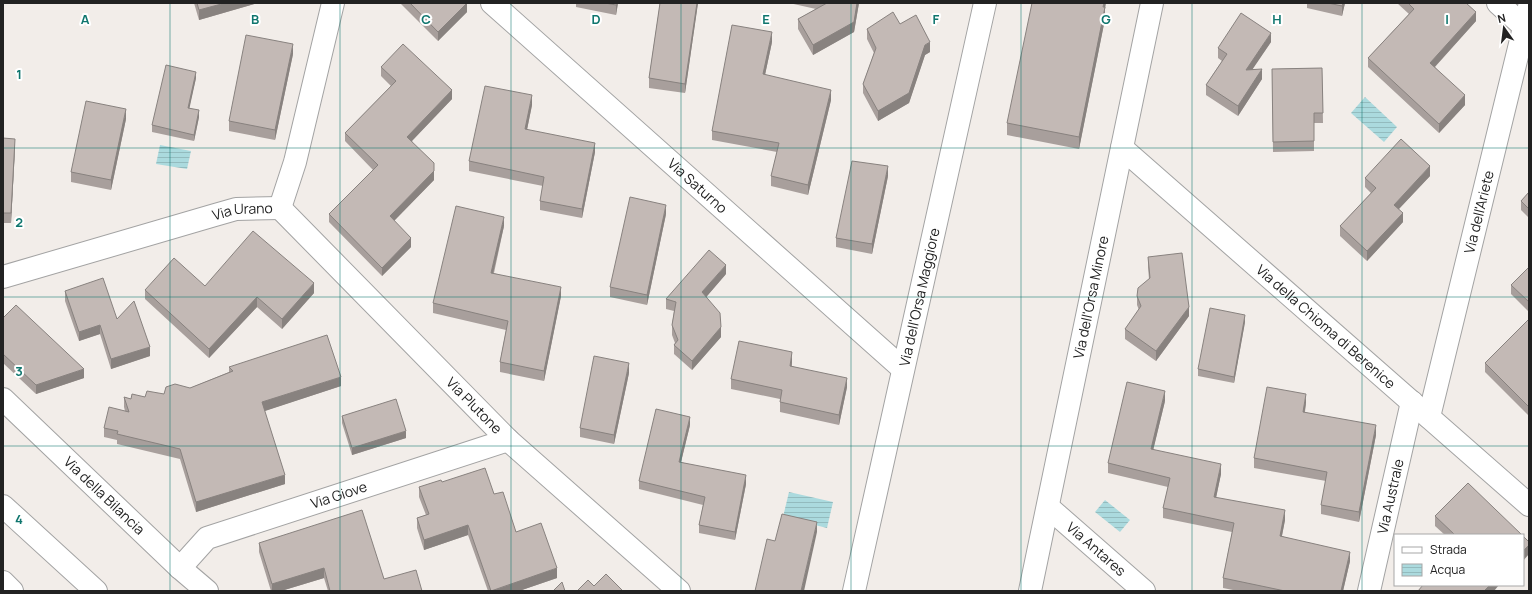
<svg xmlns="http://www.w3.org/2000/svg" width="1532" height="594" font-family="Manrope,sans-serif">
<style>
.water{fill:url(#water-rules)}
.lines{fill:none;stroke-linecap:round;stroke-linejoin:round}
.minor-casing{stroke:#a3a3a3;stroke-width:24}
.minor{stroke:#fff;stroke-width:22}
.wall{fill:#a89f9c}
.shaded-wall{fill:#88827f}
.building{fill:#c3b9b5;stroke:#88827f}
.grid{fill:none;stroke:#0f766e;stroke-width:1;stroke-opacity:0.55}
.labels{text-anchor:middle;stroke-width:4;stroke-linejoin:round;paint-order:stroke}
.street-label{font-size:14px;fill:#222;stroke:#fff}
.grid-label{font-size:13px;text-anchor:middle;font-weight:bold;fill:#0f766e;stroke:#fff;stroke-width:4;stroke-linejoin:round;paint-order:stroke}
</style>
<defs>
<pattern id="water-rules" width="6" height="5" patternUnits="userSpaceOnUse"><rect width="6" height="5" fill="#abdade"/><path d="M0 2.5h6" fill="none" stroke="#93bbbe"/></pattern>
</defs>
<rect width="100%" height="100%" fill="#f2ede9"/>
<g class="water">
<polygon points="1365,97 1397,127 1384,142 1351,113"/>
<polygon points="160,145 191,151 187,169 156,164"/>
<polygon points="789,492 833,502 827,528 783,517"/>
<polygon points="1105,500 1130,520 1120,532 1095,512"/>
</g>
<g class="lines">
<g class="minor-casing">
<g id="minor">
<path id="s1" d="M492,3L903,369"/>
<polyline points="1498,3 1529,31"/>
<path id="s2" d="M1122,148L1529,505"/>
<path id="s3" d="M280,208L508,440L679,591"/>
<polyline points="280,208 295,162 333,3"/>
<path id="s4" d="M3,277L215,215L236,209L280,208"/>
<path id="s5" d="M3,399L180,568L207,591"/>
<path id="s6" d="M1429,417L1529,7"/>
<polyline points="3,506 96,591"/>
<path id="s7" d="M1048,507L1144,591"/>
<path id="s8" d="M180,568L207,538L508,440"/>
<polyline points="3,582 12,591"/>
<path id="s9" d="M854,591L985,3"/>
<path id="s10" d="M1030,591L1152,3"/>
<path id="s11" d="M1369,591L1412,402"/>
</g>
</g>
<use href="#minor" class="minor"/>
</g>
<g class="wall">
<polygon points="194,3 258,3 199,20"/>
<polygon points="400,3 467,3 467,12 438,41"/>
<polygon points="576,3 618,3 616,15 576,7"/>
<polygon points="660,3 698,3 685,93 649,88 649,78"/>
<polygon points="789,3 859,3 854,32 813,55 798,29 798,19 816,9"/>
<polygon points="1307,3 1345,3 1342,16 1307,8"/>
<polygon points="1397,3 1466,3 1476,21 1435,67 1465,105 1439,133 1368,67 1368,58 1409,14"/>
<polygon points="1105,9 1105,19 1079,149 1007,135 1007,123"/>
<polygon points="900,24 930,52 925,55 909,103 878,121 863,93 863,84 874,53 867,39 867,29"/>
<polygon points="772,42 765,75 831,100 808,195 771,186 771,176 777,152 712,140 712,131"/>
<polygon points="1271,42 1252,69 1262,79 1238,116 1206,95 1206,85 1222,61 1218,58 1218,48"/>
<polygon points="293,54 275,140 229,131 229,121"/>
<polygon points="381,67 452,99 412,141 434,180 394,221 411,247 382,276 329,222 329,214 373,170 345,141 345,133 391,86 381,76"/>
<polygon points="1322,68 1323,123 1314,123 1314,151 1273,152 1272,69"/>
<polygon points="196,78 189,108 199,117 194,141 152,132 152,125"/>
<polygon points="532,105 527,130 595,152 582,218 540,210 540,201 543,186 469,171 469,161"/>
<polygon points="126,119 111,190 71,182 71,172"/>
<polygon points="3,138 15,148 11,223 3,223"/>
<polygon points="888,176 872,254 836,247 836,238"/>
<polygon points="1430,176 1399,209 1403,222 1367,261 1340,236 1340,226 1371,193 1365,187 1365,178"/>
<polygon points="1529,192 1529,218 1521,210 1521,201"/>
<polygon points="666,214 647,305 610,297 610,287"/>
<polygon points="504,226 494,273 561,296 544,381 500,372 500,362 506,330 433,313 433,303"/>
<polygon points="1148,257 1189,316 1156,361 1125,339 1125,329 1139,310 1137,305 1137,296 1149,279 1148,267"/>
<polygon points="1529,267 1529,312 1511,294 1511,285"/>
<polygon points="726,274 706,297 721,337 692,370 674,354 674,345 675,343 672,335 672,325 674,311 666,309 666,299"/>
<polygon points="205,286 314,293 282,329 257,307 209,358 145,299 145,290"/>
<polygon points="65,291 117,319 150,356 111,369 100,334 79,341 65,301"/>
<polygon points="3,318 84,378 36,394 3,363"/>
<polygon points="1529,319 1529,416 1485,372 1485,363"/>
<polygon points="1245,322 1234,383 1198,376 1198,369"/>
<polygon points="792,362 792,366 847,387 839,425 780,412 780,399 731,389 731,379"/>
<polygon points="229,367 341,386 264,411 285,484 196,512 180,459 117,444 117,440 104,437 104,428 125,411 124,407 124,397 131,399 164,394 190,388 229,372"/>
<polygon points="629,373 614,444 580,437 580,428"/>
<polygon points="1165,401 1153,450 1221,474 1216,498 1285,520 1282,536 1350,561 1343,591 1238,591 1223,588 1223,578 1232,532 1163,518 1163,508 1168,487 1108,473 1108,463"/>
<polygon points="1306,403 1305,412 1376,435 1359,522 1321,514 1321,505 1326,481 1254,468 1254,458"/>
<polygon points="342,416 406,438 352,455 342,423"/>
<polygon points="690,425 681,462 746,484 735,540 699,533 699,525 703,505 639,489 639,481"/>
<polygon points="442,482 494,494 516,532 557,578 519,591 488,591 468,535 424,550 417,528 417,518 426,515 419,497 419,487"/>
<polygon points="1435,516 1522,535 1445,535 1435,526"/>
<polygon points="259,543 384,579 422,591 328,591 324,578 281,591 271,591 259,552"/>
</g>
<g class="shaded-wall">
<polygon points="225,3 258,3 199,20 199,10"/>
<polygon points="467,3 467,12 438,41 438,32"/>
<polygon points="617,3 618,3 616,15 616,5"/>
<polygon points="697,3 698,3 685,93 685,84"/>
<polygon points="857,3 859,3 854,32 813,55 813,45"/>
<polygon points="1104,3 1106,3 1105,9 1105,19 1079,149 1079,137"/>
<polygon points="1343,3 1345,3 1342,16 1342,6"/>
<polygon points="1476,12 1476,21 1430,72 1430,63"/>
<polygon points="772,32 772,42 763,84 763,74"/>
<polygon points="1271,33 1271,42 1246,79 1246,70"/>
<polygon points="930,42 930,52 925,55 909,103 878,121 878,111 925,45"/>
<polygon points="293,44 293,54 275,140 275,130"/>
<polygon points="1262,69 1262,79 1238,116 1238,106"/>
<polygon points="196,72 196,78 188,115 188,108"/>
<polygon points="452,90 452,99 407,146 407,137"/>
<polygon points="831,90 831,100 808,195 808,185"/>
<polygon points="532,95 532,105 525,139 525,129"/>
<polygon points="1465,95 1465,105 1439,133 1439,124"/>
<polygon points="126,109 126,119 111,190 111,180"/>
<polygon points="199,110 199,117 194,141 194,135"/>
<polygon points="15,139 15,148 11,223 11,213"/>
<polygon points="595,143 595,152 582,218 582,209"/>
<polygon points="888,166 888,176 872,254 872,244"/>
<polygon points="1430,166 1430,176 1394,214 1394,205"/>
<polygon points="434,171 434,180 390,225 390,216"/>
<polygon points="666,205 666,214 647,305 647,295"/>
<polygon points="1403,213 1403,222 1367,261 1367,251"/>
<polygon points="504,217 504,226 491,282 491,273"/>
<polygon points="411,238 411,247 382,276 382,268"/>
<polygon points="726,265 726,274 702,302 702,292"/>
<polygon points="314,283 314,293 282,329 282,319"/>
<polygon points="561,287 561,296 544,381 544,371"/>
<polygon points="257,297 257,307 209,358 209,349"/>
<polygon points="1189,307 1189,316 1156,361 1156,351"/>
<polygon points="1245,315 1245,322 1234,383 1234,377"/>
<polygon points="100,325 100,334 79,341 79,332"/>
<polygon points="721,327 721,337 692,370 692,361"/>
<polygon points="150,347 150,356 111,369 111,359"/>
<polygon points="792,352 792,362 790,375 790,366"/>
<polygon points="629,363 629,373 614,444 614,435"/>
<polygon points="84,369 84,378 36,394 36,385"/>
<polygon points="341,377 341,386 262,412 262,402"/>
<polygon points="847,378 847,387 839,425 839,415"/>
<polygon points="1165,391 1165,401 1151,459 1151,449"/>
<polygon points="1306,394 1306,403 1303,421 1303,412"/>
<polygon points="690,417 690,425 679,470 679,462"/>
<polygon points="1376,425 1376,435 1359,522 1359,512"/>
<polygon points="406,431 406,438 352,455 352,448"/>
<polygon points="1221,464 1221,474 1214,507 1214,497"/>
<polygon points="285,475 285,484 196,512 196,502"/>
<polygon points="746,475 746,484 735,540 735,532"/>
<polygon points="1285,510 1285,520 1280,545 1280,536"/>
<polygon points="817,522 817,532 804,591 801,591"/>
<polygon points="468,525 468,535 424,550 424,540"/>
<polygon points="1529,545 1529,554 1523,561 1523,551"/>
<polygon points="1350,552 1350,561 1343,591 1341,591"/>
<polygon points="324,568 324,578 281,591 272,591 272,584"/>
<polygon points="557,568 557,578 519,591 492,591"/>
<polygon points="1490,585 1499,585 1494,591 1484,591"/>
</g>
<g class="building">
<polygon points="197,3 225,3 199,10"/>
<polygon points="410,3 467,3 438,32"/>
<polygon points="605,3 617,3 616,5"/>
<polygon points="660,3 697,3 685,84 649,78"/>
<polygon points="827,3 857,3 854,22 813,45 798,19"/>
<polygon points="1032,3 1104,3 1103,7 1105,7 1079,137 1007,123"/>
<polygon points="1328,3 1343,3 1342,6"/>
<polygon points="1408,3 1466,3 1476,12 1430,63 1465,95 1439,124 1368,58 1414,9"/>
<polygon points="893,12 900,24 916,15 930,42 925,45 909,93 878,111 863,84 876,48 867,29"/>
<polygon points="1241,13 1271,33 1246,70 1262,69 1238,106 1206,85 1227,54 1218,48"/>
<polygon points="732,25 772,32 763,74 831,90 808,185 771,176 779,143 712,131"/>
<polygon points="246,35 293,44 275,130 229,121"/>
<polygon points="403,44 452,90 407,137 434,163 434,171 390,216 411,238 382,268 329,214 378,165 345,133 396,81 381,67"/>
<polygon points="166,65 196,72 188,108 199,110 194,135 152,125"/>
<polygon points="1322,68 1323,113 1314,113 1314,141 1273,142 1272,69"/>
<polygon points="485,86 532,95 525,129 595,143 582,209 540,201 544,177 469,161"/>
<polygon points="86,101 126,109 111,180 71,172"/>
<polygon points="3,138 15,139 11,213 3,213"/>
<polygon points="1401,139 1430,166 1394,205 1403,213 1367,251 1340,226 1376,188 1365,178"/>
<polygon points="852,161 888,166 872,244 836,238"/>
<polygon points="1529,192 1529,209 1521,201"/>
<polygon points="630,197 666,205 647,295 610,287"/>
<polygon points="456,206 504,217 491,273 561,287 544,371 500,362 508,321 433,303"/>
<polygon points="253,231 314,283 282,319 257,297 209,349 145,290 174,258 205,286"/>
<polygon points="709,250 726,265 702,292 720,313 721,327 692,361 674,345 678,340 672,325 676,302 666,299"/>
<polygon points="1182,253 1189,307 1156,351 1125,329 1141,306 1137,296 1138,288 1150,278 1148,257"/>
<polygon points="1529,267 1529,302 1511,285"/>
<polygon points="103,278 117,319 134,301 150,347 111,359 100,325 79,332 65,291"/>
<polygon points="16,305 84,369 36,385 3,354 3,318"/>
<polygon points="1210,308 1245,315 1234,377 1198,369"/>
<polygon points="1529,319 1529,407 1485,363"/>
<polygon points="327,335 341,377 262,402 285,475 196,502 180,449 117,434 118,431 104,428 109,407 129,412 124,397 131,399 132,394 145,397 147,391 164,394 166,387 175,384 190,388 233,371 229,367"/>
<polygon points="739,341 792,352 790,366 847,378 839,415 780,402 782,390 731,379"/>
<polygon points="594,356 629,363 614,435 580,428"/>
<polygon points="1127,382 1165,391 1151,449 1221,464 1214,497 1285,510 1280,536 1350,552 1341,591 1285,591 1223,578 1234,523 1163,508 1170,478 1108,463"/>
<polygon points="1267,387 1306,394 1303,412 1376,425 1359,512 1321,505 1327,472 1254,458"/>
<polygon points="396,399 406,431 352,448 342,416"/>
<polygon points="656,409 690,417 679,462 746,475 735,532 699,525 705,497 639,481"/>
<polygon points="485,468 494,494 503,492 516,532 541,523 557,568 491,591 468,525 424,540 417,518 429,514 419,487 441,480 442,482"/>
<polygon points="1468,483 1522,535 1455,535 1435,516"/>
<polygon points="362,510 384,579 416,570 422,591 330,591 324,568 272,584 259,543"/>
<polygon points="782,514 817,522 801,591 755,591 767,539 775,541"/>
<polygon points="1523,536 1529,542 1529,545 1523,551"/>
<polygon points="606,574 623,591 577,591 588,580 594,586"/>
<polygon points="562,582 565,591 553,591"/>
<polygon points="1423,585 1490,585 1484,591 1418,591"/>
</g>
<path class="grid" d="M170,3V591M340,3V591M511,3V591M681,3V591M851,3V591M1021,3V591M1192,3V591M1362,3V591M3,148H1529M3,297H1529M3,446H1529"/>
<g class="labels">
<g class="street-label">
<text dy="5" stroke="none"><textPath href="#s1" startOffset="275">Via Saturno</textPath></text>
<text dy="5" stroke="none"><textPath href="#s4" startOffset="249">Via Urano</textPath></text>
<text dy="5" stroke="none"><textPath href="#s6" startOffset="211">Via dell'Ariete</textPath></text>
<text dy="5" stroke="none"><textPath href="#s9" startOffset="301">Via dell'Orsa Maggiore</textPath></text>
<text dy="5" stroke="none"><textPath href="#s10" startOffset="300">Via dell'Orsa Minore</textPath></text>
<text dy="5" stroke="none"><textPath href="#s2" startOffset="271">Via della Chioma di Berenice</textPath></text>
<text dy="5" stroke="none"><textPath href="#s3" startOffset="277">Via Plutone</textPath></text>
<text dy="5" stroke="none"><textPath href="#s5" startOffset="140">Via della Bilancia</textPath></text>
<text dy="5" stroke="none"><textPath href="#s8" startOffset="179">Via Giove</textPath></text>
<text dy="5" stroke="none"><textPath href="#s11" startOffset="97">Via Australe</textPath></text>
<text dy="5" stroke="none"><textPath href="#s7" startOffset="64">Via Antares</textPath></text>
</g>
</g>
<g class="grid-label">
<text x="85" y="24">A</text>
<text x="255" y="24">B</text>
<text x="426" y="24">C</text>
<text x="596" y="24">D</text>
<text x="766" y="24">E</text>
<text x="936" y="24">F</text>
<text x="1106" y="24">G</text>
<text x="1277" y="24">H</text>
<text x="1447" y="24">I</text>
<text x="19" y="79">1</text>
<text x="19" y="227">2</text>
<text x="19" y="376">3</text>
<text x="19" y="524">4</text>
</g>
<rect width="1532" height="594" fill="none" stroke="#222222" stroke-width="8"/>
<rect x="1394" y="534" width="130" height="52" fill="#ffffff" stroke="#a7a7a7"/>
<rect x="1402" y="547" width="20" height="6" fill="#ffffff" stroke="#a7a7a7"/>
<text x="1430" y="554" font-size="12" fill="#222222">Strada</text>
<rect x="1402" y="564" width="20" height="12" fill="url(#water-rules)" stroke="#a7a7a7"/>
<text x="1430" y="574" font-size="12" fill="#222222">Acqua</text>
<g transform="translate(1504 28) rotate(346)" stroke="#ffffff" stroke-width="3" paint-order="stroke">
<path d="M0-3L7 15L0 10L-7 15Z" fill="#222222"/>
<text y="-6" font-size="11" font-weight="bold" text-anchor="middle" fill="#222222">N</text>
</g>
</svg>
